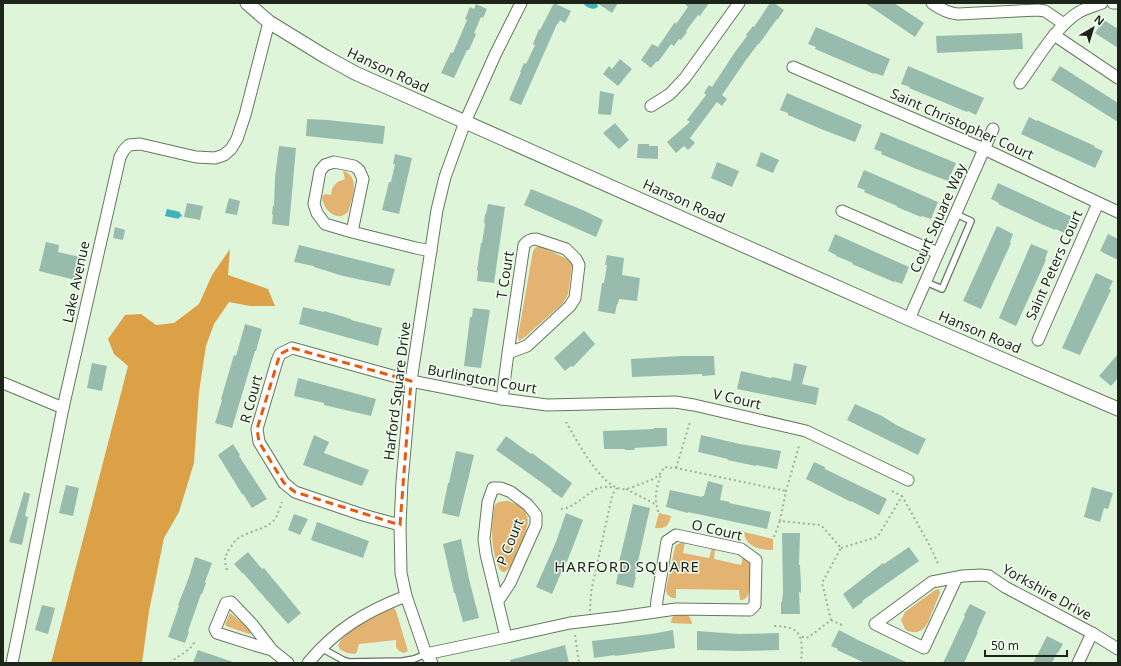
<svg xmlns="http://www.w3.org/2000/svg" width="1121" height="666" font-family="'Noto Sans',sans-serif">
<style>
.green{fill:#e2b371}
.forest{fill:#dca146}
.water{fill:#3fb3bc}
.building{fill:#97bcae}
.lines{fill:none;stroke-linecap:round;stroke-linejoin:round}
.service-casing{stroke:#65785f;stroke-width:8}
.minor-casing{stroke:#65785f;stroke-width:13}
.tertiary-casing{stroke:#65785f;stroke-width:15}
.path{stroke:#a0b19b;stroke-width:2;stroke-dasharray:2 3;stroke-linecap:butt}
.service{stroke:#fff;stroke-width:5.5}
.minor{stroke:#fff;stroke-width:11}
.tertiary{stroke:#fff;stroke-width:13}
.marked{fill:none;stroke:#e8590c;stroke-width:3;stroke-dasharray:8 5;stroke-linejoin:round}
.labels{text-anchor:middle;stroke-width:3;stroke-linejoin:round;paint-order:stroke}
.street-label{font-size:14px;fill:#1d251b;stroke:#f5fef2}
.neighbourhood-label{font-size:15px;letter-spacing:1px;fill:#1d251b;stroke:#f5fef2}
</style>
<rect width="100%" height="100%" fill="#dff5d9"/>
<g class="green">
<path d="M343,171C361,175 352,200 348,212C337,223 323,210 322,197L325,194L331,195C332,185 336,182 345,179Z"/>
<polygon points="536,247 542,247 569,260 572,262 572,265 568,294 566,298 563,303 525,337 519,341 518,336 533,251"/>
<path d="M508,501C537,510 528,527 519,548C515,557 512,567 505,572H503L500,570C492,553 491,535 493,517C494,513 493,507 496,504C499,501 504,501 508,501Z"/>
<path d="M659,513L671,516C669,526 665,529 655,528Z"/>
<path d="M744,532L773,539V550C761,550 745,547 744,532Z"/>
<path d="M685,541L683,553L709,558L712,548L715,549L714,559L741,565L743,556C746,558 749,559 750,563C752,569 751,594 746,598C744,600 742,600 740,600L739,590L676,589V598C670,599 666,594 666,589L675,547L676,545Z"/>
<polygon points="939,589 940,593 928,622 925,627 922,630 917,632 912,632 908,631 905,629 901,620 905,612 935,590"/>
<path d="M394,608L396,611L408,651L404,653L399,651L396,647V640L359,644L357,652L355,654C306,649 382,612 394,608Z"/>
<polygon points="230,613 252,631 251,633 249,634 226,626 225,624"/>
<path d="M679,613C686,614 691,615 692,624L671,623C671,618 673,615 679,613Z"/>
</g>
<polygon class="forest" points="230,249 228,275 268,289 275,306 250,306 229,302 214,324 206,346 199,392 194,463 179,512 164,538 149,611 142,663 51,663 128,366 114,354 108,339 125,315 141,314 156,325 174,323 199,304 212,275"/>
<g class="water">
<path d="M583,3H597L598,7L596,8C592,10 586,7 583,3Z"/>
<polygon points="167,209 180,212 180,214 182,215 181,217 179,217 179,219 165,216"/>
</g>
<g class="building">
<polygon points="554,3 571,11 565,23 560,20 558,24 557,24 521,105 509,100 521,72 520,72 524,63 526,64 535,45 533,44 539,29 540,30"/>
<polygon points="597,3 618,3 612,13"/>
<polygon points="684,3 709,3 700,16 698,15 686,31 687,32 681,40 679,39 674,46 671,44 658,62 657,61 651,68 641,60 652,44 658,47 675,22 676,24 688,7"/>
<polygon points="770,3 774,3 784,10 778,19 777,19 759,44 758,44 746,60 722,95 727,99 722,106 717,102 690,138 695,143 688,150 684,146 676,153 667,142 690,122 687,120 706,95 704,93 709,85 712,87 735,52 747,36 746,35 753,26 754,27"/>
<polygon points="865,3 894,3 924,23 915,37"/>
<polygon points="476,4 487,9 483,18 481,17 474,33 476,34 469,50 467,50 454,78 441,73 451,52 453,53 467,20 465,19 470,7 474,9"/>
<polygon points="1104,20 1118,29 1118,48 1095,33"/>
<polygon points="816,27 890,59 883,76 874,73 874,74 815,49 816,47 808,44"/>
<polygon points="1022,33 1023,49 937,53 936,36"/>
<polygon points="620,59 632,69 618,86 603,74 609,66 612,69"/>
<polygon points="908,66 984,98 976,115 968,111 967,112 909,88 910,87 901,84"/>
<polygon points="1060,66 1118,103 1118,122 1051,80"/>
<polygon points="600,91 614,94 611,115 598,114"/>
<polygon points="787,93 862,125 855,142 821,129 788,115 788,113 780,110"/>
<polygon points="1029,117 1037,121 1037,120 1095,146 1094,147 1103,151 1095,168 1021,134"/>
<polygon points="307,119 327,120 385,126 383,144 306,136"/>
<polygon points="615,123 629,140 619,149 603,133"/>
<polygon points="881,132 956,163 948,181 914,168 881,154 882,152 874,149"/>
<polygon points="638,144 649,144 649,146 658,146 658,159 637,158"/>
<polygon points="279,146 296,148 289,226 272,224 273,215 272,214 273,205 274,206 275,177"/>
<polygon points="761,152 779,160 773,173 756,166"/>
<polygon points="395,154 412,158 399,214 382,210 389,182 391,182 395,164 393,164"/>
<polygon points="717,162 739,171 732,187 711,178"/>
<polygon points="864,170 938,202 931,219 922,216 921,217 897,207 897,206 864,192 865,190 857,187"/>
<polygon points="998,183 1072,217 1064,233 1056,229 1055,230 1039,223 998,204 999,203 991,199"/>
<polygon points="531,189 585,211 603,220 596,237 524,205"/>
<polygon points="229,198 240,201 237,215 225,213"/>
<polygon points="187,203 203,206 200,220 184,217"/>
<polygon points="488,204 505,207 494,283 477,281 478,271 477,270 481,243 482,243 485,224 484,223 485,214 486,214"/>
<polygon points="997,226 1013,234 1010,242 1011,243 981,309 963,301"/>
<polygon points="115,227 125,230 123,240 113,238"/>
<polygon points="835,234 909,267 902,284 894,281 894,282 852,264 853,263 836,256 836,255 828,251"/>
<polygon points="1108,234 1118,239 1118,260 1100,251"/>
<polygon points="46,242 59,245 58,252 80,257 75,280 39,271"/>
<polygon points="1031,244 1048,251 1045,259 1046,260 1016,326 999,318"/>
<polygon points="299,245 395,269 390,286 343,276 314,267 314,266 294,262"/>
<polygon points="607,255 624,258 622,275 640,278 637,301 619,299 618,304 617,304 615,314 598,311 602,283 604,283 607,265 605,265"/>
<polygon points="1096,273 1113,281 1109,289 1111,290 1080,355 1062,348"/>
<polygon points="303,307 324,312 324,311 351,319 351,320 382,328 378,346 299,324"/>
<polygon points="473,308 490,310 481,368 464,366 470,317 472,317"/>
<polygon points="245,324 262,329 256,351 255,351 252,361 232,428 215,423 222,400 221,399 234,355 236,356"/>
<polygon points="584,331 595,344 573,367 571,366 565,371 554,358"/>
<polygon points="1118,354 1118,378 1111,386 1099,376"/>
<polygon points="681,356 714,356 715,375 702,376 702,374 632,377 631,359"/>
<polygon points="92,363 107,366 102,391 87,388"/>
<polygon points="794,363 807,366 802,384 819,388 816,405 737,389 741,371 771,378 772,377 791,381"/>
<polygon points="298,378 376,399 371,416 324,405 324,403 294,396"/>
<polygon points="855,404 882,416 898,426 926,439 918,455 847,420"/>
<polygon points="654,428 667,428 667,446 635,448 634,450 625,450 625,449 604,449 603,431 654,429"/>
<polygon points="314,435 329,442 324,453 369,470 362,486 303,465"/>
<polygon points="701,435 740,444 781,451 777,469 756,465 756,466 746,464 727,460 728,459 698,452"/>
<polygon points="506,436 531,454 532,453 572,483 562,498 551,491 552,490 496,450"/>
<polygon points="233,444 240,455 239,456 267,499 252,508 243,494 242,494 218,455"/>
<polygon points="456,451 474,455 459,517 442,513 448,483 449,483"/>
<polygon points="814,462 825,467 825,469 887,499 879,515 851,501 851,502 806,479"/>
<polygon points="708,481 723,485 720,500 730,502 729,503 771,512 767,529 688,512 688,513 666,507 670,490 702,497 702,496 704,496"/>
<polygon points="66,485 79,488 73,516 59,513"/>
<polygon points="1092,487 1113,493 1108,509 1104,508 1100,522 1084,517"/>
<polygon points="24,492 30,494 25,516 28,517 22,545 9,542"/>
<polygon points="633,504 650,508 637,566 635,577 636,577 633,588 616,584 620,562 619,562"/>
<polygon points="566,513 583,520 572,549 565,566 564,566 552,594 536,587 556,542"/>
<polygon points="294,514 308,519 300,535 288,530"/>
<polygon points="317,522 369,541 363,558 311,540"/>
<polygon points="782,533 800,533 799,565 800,565 801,584 801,593 799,592 800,614 781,614 781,602 782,602 783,592"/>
<polygon points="461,539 469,579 479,618 463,622 455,593 454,593 443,544"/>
<polygon points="909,547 919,561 862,601 863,602 853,609 843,594 883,563 884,564"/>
<polygon points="248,552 262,569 264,568 301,613 288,624 243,573 242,573 234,564"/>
<polygon points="195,557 212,563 205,582 206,583 202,594 201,594 188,631 189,632 185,643 168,637 179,606 178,605 189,577"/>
<polygon points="970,604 986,612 977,632 978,632 964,663 943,663 965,616 964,615"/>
<polygon points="42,605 55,608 48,634 35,630"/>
<polygon points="673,630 675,648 615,656 615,655 594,658 592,641 651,634"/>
<polygon points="839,630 858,640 908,663 865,663 837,650 838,649 831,646"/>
<polygon points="697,631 739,634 779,633 779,650 742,651 697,650"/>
<polygon points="1047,636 1063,644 1058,653 1057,653 1052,663 1033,663"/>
<polygon points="565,645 569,663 511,663 510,660"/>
<polygon points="198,650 233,662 232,663 193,663"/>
</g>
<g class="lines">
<g class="service-casing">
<g id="service">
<polyline points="926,282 942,289 971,221 956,214"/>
<polyline points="321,648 343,660 349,662 403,661 414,659 426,654"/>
</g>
</g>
<g class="minor-casing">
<g id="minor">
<path d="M932,3C940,9 947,13 958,14L1038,10L1045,11L1064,24"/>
<polyline points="1113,3 1118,3"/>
<polyline points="1054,35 1118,78"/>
<polyline points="793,67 984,149 1118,212"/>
<path d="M1020,83C1036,61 1056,26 1079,12C1086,8 1094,6 1102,3"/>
<polyline points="651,106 670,94 685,78 739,3"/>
<polyline points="842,211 938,253"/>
<polyline points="352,232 363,179 359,170 354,166 334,162 325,165 320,171 314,204 317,213 325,224 352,232 416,248 431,251"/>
<polyline points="909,319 993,129"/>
<polyline points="1038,340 1098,203"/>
<polyline points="3,383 63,408"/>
<path d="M502,399L508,353L524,245C527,241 530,239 536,239L566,249L576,259L579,265L575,298L570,306L527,346L508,353"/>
<polyline points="400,525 363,515 295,492 284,483 259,442 257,429 277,361 280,354 292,348 411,381 502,399 547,405 675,402 694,405 806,431 908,480"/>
<polyline points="957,577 924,648 875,624 932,582 963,576 981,575 989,576 1005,587 1092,633 1118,649"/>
<polyline points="498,601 510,583 536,525 536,515 528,505 511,492 501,488 493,488 488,502 484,539 486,554 506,637"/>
<polyline points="272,650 258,646 217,633 215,629 226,603 231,602 252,624 272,650 288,663"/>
<polyline points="426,654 506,637 570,623 620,617 676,609 750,610 755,605 756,560 741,549 676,535 667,541 657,600 656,612"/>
<polyline points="12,663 21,619 63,408 120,157 124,150 129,145 140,144 196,157 215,158 224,155 231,149 237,139 245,115 269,22"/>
<path d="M308,663C336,629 365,612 406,596"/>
<polyline points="432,663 426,654 406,596 401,573 400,525 402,482 411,381 437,210 445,177 465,122 495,55 521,3"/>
<polyline points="1078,663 1092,633"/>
</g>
</g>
<g class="tertiary-casing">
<polyline id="tertiary" points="247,3 269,22 326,57 355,73 909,319 1118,409"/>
</g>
<g class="path">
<path d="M566,422C576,439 601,487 622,489C628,490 637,485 643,483C653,479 659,478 664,467L676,468L786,491"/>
<polyline points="676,468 690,422"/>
<polyline points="626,489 655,504"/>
<polyline points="892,491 902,496"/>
<path d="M561,509C572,509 585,495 596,489C603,486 608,487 615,487"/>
<path d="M658,512C658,508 656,506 656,502C655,493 658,483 661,474"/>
<polyline points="780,521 786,491 799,446"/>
<polyline points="774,537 780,521 821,525 841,548 822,583 831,620 809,637 806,638 800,636"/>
<polyline points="841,548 877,537 880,533 902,496 930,546 939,566"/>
<path d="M227,570C224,560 224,556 231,547C232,545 234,542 236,540C248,530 265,531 275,519C278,514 280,507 282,502"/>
<polyline points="590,611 591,592 612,496 614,492 617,488"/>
<polyline points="831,620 844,626"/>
<path d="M774,626C803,626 803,638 801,663"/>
<polyline points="575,635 579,663"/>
<path d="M170,663C178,655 190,652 195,641"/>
</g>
<use href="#service" class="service"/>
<use href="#minor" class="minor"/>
<use href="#tertiary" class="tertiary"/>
</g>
<path class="marked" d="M292,348L411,381L400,525L295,492L284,483L259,442L257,429L280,354Z"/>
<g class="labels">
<g class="street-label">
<text transform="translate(388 70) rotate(25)" y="5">Hanson Road</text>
<text transform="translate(962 124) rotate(24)" y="5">Saint Christopher Court</text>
<text transform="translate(684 201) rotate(24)" y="5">Hanson Road</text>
<text transform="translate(938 218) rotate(-66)" y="5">Court Square Way</text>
<text transform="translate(1054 265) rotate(-66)" y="5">Saint Peters Court</text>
<text transform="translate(505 275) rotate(-81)" y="5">T Court</text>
<text transform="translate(76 282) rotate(-78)" y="5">Lake Avenue</text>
<text transform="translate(980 332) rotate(23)" y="5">Hanson Road</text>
<text transform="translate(482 379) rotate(10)" y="5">Burlington Court</text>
<text transform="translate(397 391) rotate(-83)" y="5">Harford Square Drive</text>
<text transform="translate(251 399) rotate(-75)" y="5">R Court</text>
<text transform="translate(737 399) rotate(13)" y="5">V Court</text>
<text transform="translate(717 530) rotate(13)" y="5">O Court</text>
<text transform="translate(510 542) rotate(-68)" y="5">P Court</text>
<text transform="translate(1047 592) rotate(29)" y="5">Yorkshire Drive</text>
</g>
<g class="neighbourhood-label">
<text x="627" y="572">HARFORD SQUARE</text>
</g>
</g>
<rect width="1121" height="666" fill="none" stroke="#1d251b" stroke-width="8"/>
<g transform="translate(1093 28) rotate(38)" stroke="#f5fef2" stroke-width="3" paint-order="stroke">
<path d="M0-3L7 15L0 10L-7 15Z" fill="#1d251b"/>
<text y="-6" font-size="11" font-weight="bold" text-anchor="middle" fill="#1d251b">N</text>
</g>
<path d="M985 650v6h82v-6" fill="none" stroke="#1d251b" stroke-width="2"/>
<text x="991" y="650" font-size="12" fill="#1d251b" stroke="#f5fef2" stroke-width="3" paint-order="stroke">50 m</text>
</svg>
